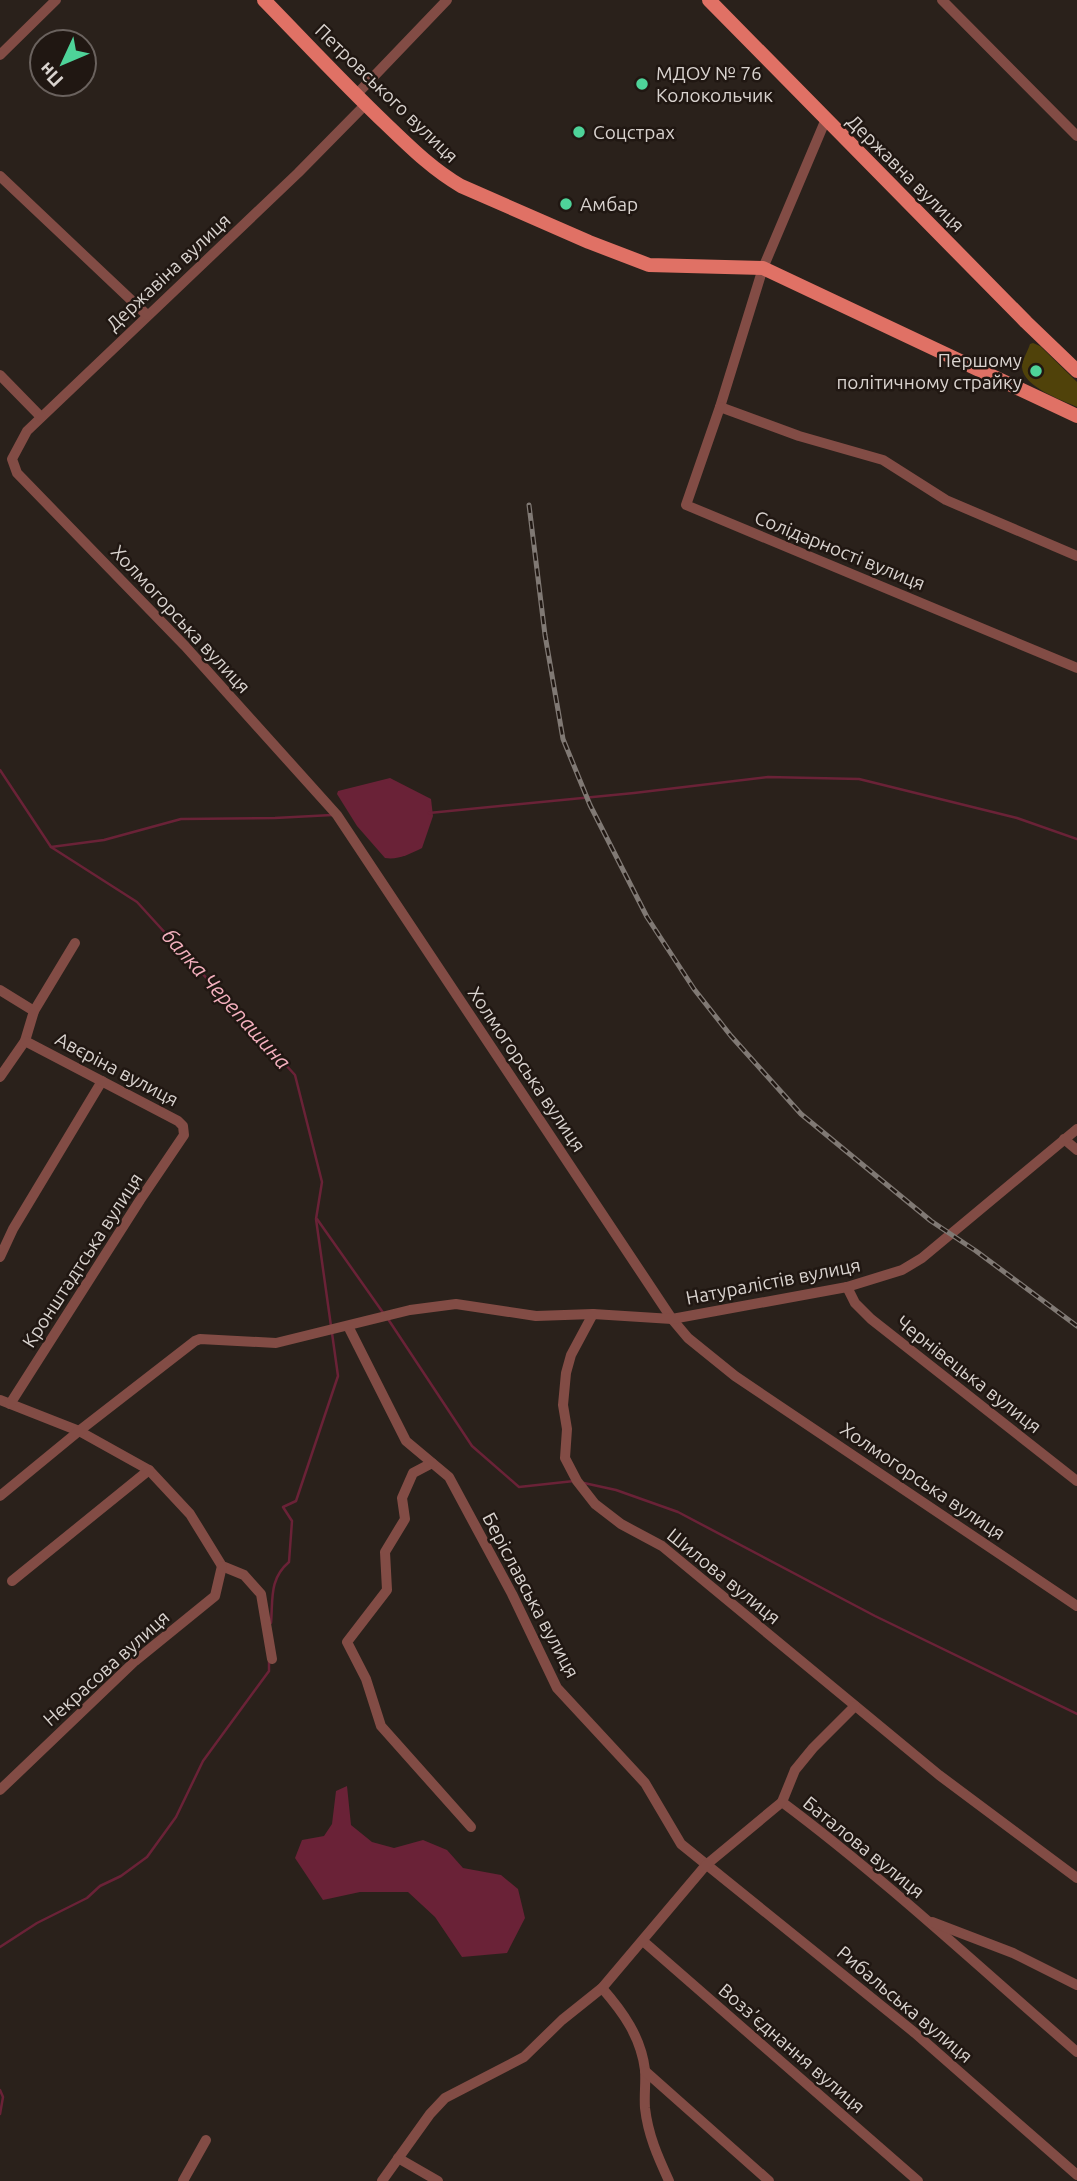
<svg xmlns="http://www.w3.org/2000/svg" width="1077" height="2181" font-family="Ubuntu,sans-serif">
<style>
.green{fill:#50420a}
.water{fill:#6a2237}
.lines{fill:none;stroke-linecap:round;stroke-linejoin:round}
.stream{stroke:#6a2237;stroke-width:2.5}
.minor{stroke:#824c45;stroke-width:10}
.major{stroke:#e07165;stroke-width:14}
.rail-casing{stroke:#807974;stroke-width:5}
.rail{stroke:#201712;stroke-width:2.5;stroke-dasharray:8;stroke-linecap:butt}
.poi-dot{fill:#4ed399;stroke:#201712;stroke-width:2.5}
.labels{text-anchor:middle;stroke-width:5;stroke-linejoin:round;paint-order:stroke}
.poi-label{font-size:19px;fill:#d9d3cf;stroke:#201712;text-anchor:start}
.street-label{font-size:19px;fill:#d9d3cf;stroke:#201712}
.water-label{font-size:21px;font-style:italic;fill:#f4b0be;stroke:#201712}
</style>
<rect width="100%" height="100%" fill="#2a211b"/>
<path class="green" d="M1033,343L1040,346L1077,382V407C1062,400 1023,387 1022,367C1022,360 1028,351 1030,344Z"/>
<g class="water">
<path d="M390,778L431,799L433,816L422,848C410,854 398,860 385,858L357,826L337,794L338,791Z"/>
<polygon points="347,1786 351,1825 372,1842 394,1848 423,1840 447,1850 463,1868 501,1875 518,1889 525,1918 507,1953 462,1957 435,1917 408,1892 360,1892 323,1900 295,1858 302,1840 324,1836 332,1824 336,1791"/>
</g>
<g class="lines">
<g class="stream">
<polyline points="0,770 51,847 137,902 295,1075 322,1182 316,1219 331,1326"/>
<polyline points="429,813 634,793 768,777 859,779 1017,818 1077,839"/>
<polyline points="51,847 104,840 181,819 275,818 332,815"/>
<polyline points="317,1219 384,1314"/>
<polyline points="388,1319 472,1446 519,1487 574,1481"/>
<polyline points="584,1483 616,1490 678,1512 875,1616 1077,1714"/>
<path d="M271,1623C273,1599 269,1579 289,1562L292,1521L283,1507L296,1501L338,1376L332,1333"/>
<polyline points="0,1947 37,1923 87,1898 100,1886 121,1876 147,1857 176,1817 203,1761 269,1671 269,1662"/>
<polyline points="0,2090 3,2097 0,2114"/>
</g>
<g class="minor">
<polyline points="942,0 1077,136"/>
<polyline points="0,55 56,0"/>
<polyline points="356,95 447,0"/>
<polyline points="365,105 298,173 27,431 12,459 17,473 185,646 337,815 672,1319 688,1338 735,1376 1077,1606"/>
<polyline points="826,119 763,268 720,407 686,505 1077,668"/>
<polyline points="0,176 147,315"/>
<polyline points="0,375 41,417"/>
<polyline points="720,407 799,436 883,460 946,500 1077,556"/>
<polyline points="0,990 34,1011"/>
<polyline points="0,1077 25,1041 34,1011 75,943"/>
<polyline points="1064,1139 1077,1150"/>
<polyline points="0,1257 13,1229 102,1081"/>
<polyline points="847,1287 855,1303 871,1319 1077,1481"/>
<polyline points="593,1314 571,1355 566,1373 563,1405 567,1429 565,1458 577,1481 595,1504 621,1524 662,1546 939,1775 1077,1878"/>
<polyline points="348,1326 406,1441 449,1477 512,1594 557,1688 645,1783 681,1844 915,2033 1077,2175"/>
<polyline points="0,1400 79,1431 149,1470 190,1514 222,1566 244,1575 261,1594 272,1659"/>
<polyline points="10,1404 140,1200 184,1135 183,1126 178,1121 25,1041"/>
<polyline points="432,1463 413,1473 402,1498 405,1519 385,1552 387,1590 347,1642 366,1679 381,1726 471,1827"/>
<polyline points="0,1496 79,1431 195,1341 200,1339 276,1343 410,1310 456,1304 536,1316 593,1314 672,1319 847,1287 902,1270 922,1258 1077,1129"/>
<polyline points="12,1581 149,1470"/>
<polyline points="0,1790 135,1661 215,1596 222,1566"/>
<path d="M782,1802C885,1879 980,1968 1077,2052"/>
<polyline points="932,1922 1013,1953 1077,1985"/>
<polyline points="643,1941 918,2181"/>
<path d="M602,1988C623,2012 641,2037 645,2070C646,2082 644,2095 645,2108C648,2135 658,2157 669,2181"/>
<polyline points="645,2071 769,2181"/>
<polyline points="398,2158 438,2181"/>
<polyline points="183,2181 206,2140"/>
<polyline points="382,2181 430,2114 445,2098 524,2057 562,2020 602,1988 706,1865 782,1802 795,1770 813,1748 855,1706"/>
</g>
<g class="major">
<path d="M264,0C305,42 344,84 386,124C410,147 432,169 461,186L589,242L649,265L763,268L1077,416"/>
<polyline points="709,0 1026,322 1077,371"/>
</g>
<g class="rail-casing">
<polyline id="rail" points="529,505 545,635 563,739 590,805 647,917 694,989 731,1036 801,1114 931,1221 976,1251 1077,1326"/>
</g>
<use href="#rail" class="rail"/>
</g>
<g class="poi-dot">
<circle cx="642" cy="84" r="7"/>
<circle cx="579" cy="132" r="7"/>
<circle cx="566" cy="204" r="7"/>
<circle cx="1036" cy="371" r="7"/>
</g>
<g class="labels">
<g class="poi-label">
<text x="656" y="80">МДОУ № 76<tspan x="656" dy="22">Колокольчик</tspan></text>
<text x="593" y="139">Соцстрах</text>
<text x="580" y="211">Амбар</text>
<text x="1022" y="367" text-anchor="end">Першому<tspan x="1022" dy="22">політичному страйку</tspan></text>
</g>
<g class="street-label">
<text transform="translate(387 93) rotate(44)" y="7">Петровського вулиця</text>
<text transform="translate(906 173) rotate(45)" y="7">Державна вулиця</text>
<text transform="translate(168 272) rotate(-43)" y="7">Державіна вулиця</text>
<text transform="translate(840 550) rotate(22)" y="7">Солідарності вулиця</text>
<text transform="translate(181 619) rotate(47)" y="7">Холмогорська вулиця</text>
<text transform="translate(117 1069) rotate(28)" y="7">Авєріна вулиця</text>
<text transform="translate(527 1069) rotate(56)" y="7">Холмогорська вулиця</text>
<text transform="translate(82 1260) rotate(-57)" y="7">Кронштадтська вулиця</text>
<text transform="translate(773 1281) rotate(-11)" y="7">Натуралістів вулиця</text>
<text transform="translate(969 1374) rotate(38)" y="7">Чернівецька вулиця</text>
<text transform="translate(923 1481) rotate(34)" y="7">Холмогорська вулиця</text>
<text transform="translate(724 1576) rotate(39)" y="7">Шилова вулиця</text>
<text transform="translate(531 1595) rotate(62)" y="7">Беріславська вулиця</text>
<text transform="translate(106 1668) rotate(-42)" y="7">Некрасова вулиця</text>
<text transform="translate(864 1847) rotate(39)" y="7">Баталова вулиця</text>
<text transform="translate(905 2004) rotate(40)" y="7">Рибальська вулиця</text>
<text transform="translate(792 2048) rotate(41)" y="7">Возз’єднання вулиця</text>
</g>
<g class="water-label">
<text transform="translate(226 999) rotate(48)" y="7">балка Черепашина</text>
</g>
</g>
<g transform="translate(63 63) rotate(226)"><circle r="33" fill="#201712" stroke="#6a625e" stroke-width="2"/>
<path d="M0-5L12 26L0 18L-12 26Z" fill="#4ed399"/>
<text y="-10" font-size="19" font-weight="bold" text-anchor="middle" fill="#d9d3cf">Пн</text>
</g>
</svg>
